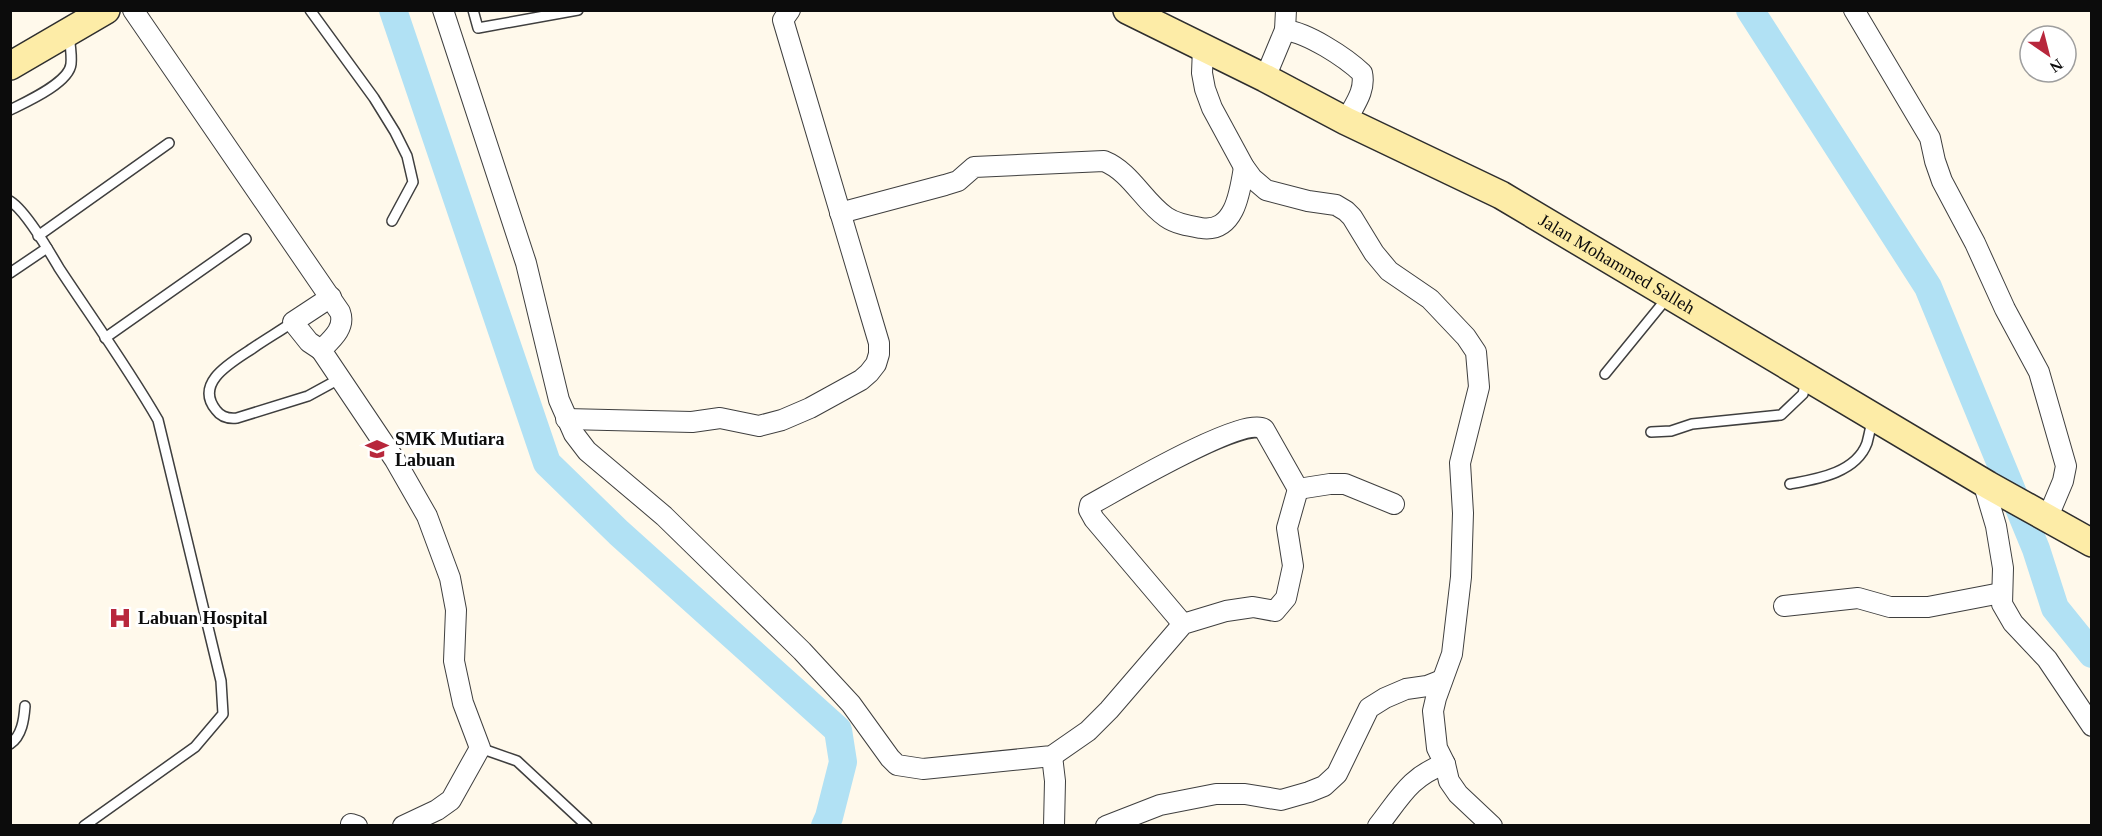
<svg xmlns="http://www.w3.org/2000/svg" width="2102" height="836" font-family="'Times New Roman',serif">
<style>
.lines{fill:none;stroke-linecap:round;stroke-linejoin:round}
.river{stroke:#b1e1f4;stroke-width:28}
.lane-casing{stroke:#3f3f3f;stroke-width:12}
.street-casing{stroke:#3f3f3f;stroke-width:22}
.secondary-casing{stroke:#2e2e2e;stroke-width:30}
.lane{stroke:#fff;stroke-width:9}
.street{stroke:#fff;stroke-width:20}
.secondary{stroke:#fdeca7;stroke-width:27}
.labels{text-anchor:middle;stroke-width:6;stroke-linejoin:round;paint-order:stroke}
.street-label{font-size:18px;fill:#0c0c0c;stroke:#fff}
.poi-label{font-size:18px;font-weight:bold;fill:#0c0c0c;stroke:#fff;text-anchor:start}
</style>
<rect width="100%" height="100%" fill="#fff9eb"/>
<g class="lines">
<g class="river">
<polyline points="393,10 547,463 619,533 838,730 843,762 829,817 825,826"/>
<polyline points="1750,10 1928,287 2036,549 2055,608 2092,654"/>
</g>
<g class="lane-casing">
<g id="lane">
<polyline points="310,10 374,98 395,132 407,156 413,182 392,221"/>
<polyline points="473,10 478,28 578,10"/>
<path d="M10,110C26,102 69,83 71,64C72,55 70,44 69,35"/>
<path d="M10,201C26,211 49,251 59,268C92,318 128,368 158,420L221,681L223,714L195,747L84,826"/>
<polyline points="38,236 169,143"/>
<polyline points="10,273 47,248"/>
<path d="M293,322C280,331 266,339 253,348C234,361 193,382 216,410C221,417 228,419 237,418L308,396L341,378"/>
<polyline points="105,338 246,239"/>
<polyline points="1605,374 1667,298"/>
<polyline points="1651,432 1671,431 1692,424 1781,415 1803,394 1806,380"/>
<path d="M1790,484C1817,479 1856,473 1867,443C1869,435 1871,427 1872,419"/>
<path d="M10,744C22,736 24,719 25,706"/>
<polyline points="480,748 517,761 587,826"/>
</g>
</g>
<g class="street-casing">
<g id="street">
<path d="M133,10L340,312C346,328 331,340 321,350L395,460L427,516L450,578L456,610L454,661L463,703L480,748L451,800L437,810L403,826"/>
<polyline points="443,10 526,263 559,400 574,434 587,451 664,516 802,651 851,704 890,758 897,765 923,769 1052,756 1088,731 1109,710 1183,624 1226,611 1253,607 1275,611 1286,598 1293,566 1287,528 1298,489"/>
<path d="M1286,10L1285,30C1308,33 1345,57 1362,73C1366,91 1354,105 1346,121"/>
<polyline points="1854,10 1930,138 1935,161 1942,181 1975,243 2005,309 2039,372 2066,466 2063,481 2047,519"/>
<polyline points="1203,48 1202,73 1205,89 1212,108 1244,167 1252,178 1266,190 1308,201 1336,205 1346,211 1352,217 1374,253 1389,271 1430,299 1466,337 1476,352 1479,387 1460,463 1463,513 1461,577 1452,654 1436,698 1433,711 1437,748 1445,764 1449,781 1458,794 1492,826"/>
<polyline points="1265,78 1285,30"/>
<path d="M840,213L945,185L958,181L974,167L1104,161C1131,172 1143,201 1166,217C1176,224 1189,226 1201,228C1235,233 1240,192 1244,167"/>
<polyline points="321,350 309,342 293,322 331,297"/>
<polyline points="566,419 692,422 720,418 759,426 782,420 810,408 861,380 869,373 876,364 879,354 879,343 783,20 790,10"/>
<polyline points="1983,482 1996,526 2003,568 2002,604 2013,623 2047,659 2092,726"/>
<polyline points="1784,606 1858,598 1890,607 1928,607 2001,593"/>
<path d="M1183,624L1094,519L1089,510L1090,505C1116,491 1242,416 1264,429L1298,489L1330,484H1345L1394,504"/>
<polyline points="1052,756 1055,781 1054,826"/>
<polyline points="351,824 357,826"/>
<polyline points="1106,826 1160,805 1216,794 1245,794 1281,800 1309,792 1324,786 1337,774 1369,708 1385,698 1406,689 1427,686 1442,680"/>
<path d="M1378,826C1400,798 1410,776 1445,764"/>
</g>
</g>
<g class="secondary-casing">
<g id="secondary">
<path id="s1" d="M1127,10L1265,78L1346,121L1501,195L1988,485L2092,543"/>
<polyline points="10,66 106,10"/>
</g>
</g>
<use href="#lane" class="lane"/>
<use href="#street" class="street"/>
<use href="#secondary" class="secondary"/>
</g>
<defs>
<g id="school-bare" transform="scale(1.8)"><path d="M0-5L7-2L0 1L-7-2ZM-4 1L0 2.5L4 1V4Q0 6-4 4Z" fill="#b8273c" stroke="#fff" stroke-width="2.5" paint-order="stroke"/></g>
<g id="hospital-bare" transform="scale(1.8)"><path d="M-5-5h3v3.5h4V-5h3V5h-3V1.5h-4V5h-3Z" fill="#b8273c" stroke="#fff" stroke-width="2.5" paint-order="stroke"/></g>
</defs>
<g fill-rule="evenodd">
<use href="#school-bare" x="377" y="449"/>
<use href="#hospital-bare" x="120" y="618"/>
</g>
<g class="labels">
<g class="street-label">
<text dy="6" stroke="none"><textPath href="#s1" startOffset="552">Jalan Mohammed Salleh</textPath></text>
</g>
<g class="poi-label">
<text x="395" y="445">SMK Mutiara<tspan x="395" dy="21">Labuan</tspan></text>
<text x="138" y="624">Labuan Hospital</text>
</g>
</g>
<rect width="2102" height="836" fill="none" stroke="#0c0c0c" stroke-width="24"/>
<g transform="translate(2048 54) rotate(145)"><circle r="28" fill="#ffffff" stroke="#9e9e9e" stroke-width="1.5"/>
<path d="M0-4.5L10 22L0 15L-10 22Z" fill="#b8273c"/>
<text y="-9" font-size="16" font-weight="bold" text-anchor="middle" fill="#0c0c0c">N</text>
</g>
</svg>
